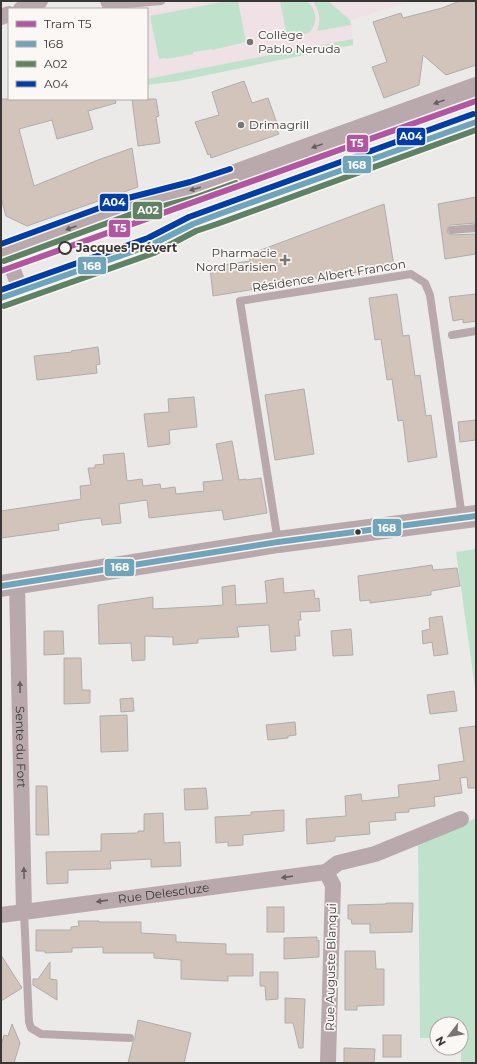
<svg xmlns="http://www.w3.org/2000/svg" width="477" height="1064" font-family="Montserrat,sans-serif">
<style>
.education{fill:#efe1e5}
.green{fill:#c0e2cc}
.building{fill:#d3c4bb;stroke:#aeadac}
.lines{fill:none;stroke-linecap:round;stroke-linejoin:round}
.lane{stroke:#b9a9ad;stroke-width:8}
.street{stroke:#b9a9ad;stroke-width:16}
.secondary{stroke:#b8a8ab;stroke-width:22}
.primary{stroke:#b9a9ad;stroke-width:22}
.bus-1-casing{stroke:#faf7f5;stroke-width:9}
.bus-2-casing{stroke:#faf7f5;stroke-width:9}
.bus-3-casing{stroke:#faf7f5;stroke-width:9}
.bus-1{stroke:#70a4ba;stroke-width:6}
.bus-2{stroke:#5f8264;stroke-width:6}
.bus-3{stroke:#003da5;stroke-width:6}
.tram-1-casing{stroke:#faf7f5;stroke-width:9}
.tram-1{stroke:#b156a1;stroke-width:6}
.oneway{fill:#655f60}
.poi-dot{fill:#777675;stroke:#faf7f5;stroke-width:1.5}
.stop-dot{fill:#faf7f5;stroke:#383736;stroke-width:2}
.bus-dot{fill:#383736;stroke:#faf7f5;stroke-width:1.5}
.labels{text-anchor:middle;stroke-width:3.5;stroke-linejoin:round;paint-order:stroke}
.poi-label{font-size:12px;fill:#383736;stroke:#faf7f5;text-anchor:start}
.stop-label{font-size:12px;font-weight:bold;fill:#383736;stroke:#faf7f5;text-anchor:start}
.street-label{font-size:12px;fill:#383736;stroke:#faf7f5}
.line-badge{stroke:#faf7f5;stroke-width:1.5}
.badge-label{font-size:11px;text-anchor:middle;font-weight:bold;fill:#fff}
</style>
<rect width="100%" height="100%" fill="#eceae9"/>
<polygon class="education" points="185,1 412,1 351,20 353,45 178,81 147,85 147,9 113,9"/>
<g class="green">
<polygon points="227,1 238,1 246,42 213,50 212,49 193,52 193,54 167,59 166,58 159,59 150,16"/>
<path d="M280,1C285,1 301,0 305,1C317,5 319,26 308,33C306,34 291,36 287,37Z"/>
<path d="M313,1H328L350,20L351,25L317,31C322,20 319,11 313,1Z"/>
<polygon points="353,39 353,45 178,81 147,85 147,79"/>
<polygon points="476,549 476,695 456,552"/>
<polygon points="476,818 476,1063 461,1063 461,1024 437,1024 437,1038 420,1038 418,843"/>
</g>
<g class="building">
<polygon points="460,1 476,1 476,65 446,75 423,55 419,85 384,98 372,67 387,62 373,22 401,13 403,18 442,8"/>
<polygon points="244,81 252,103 268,98 279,129 277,130 279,134 211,158 210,154 208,155 195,122 219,115 212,92"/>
<polygon points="1,99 115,99 116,103 88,111 93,129 57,139 52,120 19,129 34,186 98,160 132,148 138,187 27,226 6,216 1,198"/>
<polygon points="132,99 156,99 159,116 156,117 160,143 138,146"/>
<polygon points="476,197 476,223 451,225 449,226 447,230 448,233 452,235 476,234 476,254 445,259 438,204"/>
<polygon points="384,204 394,266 213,296 210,267 250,261 250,254"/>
<polygon points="397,294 403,336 409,335 415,376 420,375 426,416 431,415 437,457 408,462 403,420 398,421 392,379 387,380 381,339 375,340 369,298"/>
<polygon points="476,294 476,321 463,323 463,319 453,321 449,297"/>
<polygon points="98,347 100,364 96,365 97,373 37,380 34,356 72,352 71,351"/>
<polygon points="304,389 314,454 275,460 265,395"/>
<polygon points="194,397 197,427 169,430 170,444 148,447 144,414 169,412 168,399"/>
<polygon points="476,420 476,440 460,442 458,422"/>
<polygon points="232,441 239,480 246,479 246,480 261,478 267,513 224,520 222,510 149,518 147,500 119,504 121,523 102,525 101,518 83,520 58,524 59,530 1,538 1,511 81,499 80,486 91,485 88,468 95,468 95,465 104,464 103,455 124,453 127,481 142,479 143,486 160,484 161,489 175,487 176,494 204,491 203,482 223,480 216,444"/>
<polygon points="432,565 433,570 457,568 460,586 431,591 431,595 370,603 370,600 360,601 358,576"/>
<polygon points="283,578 284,593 314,590 315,599 319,598 320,611 300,612 301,620 298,620 300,636 295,636 296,650 271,652 269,625 237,627 239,637 198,639 198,643 173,645 173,637 145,636 145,660 132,661 131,643 99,644 98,605 153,597 153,609 210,606 223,605 222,587 235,585 236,605 267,603 265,581"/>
<polygon points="442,616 448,654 434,656 432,642 423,644 422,631 430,629 429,618"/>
<polygon points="351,629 353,655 333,656 331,631"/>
<polygon points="44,631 63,631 64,654 44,655"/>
<polygon points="64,658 81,658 82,690 90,690 90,703 64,704"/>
<polygon points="454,691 457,711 430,714 427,695"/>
<polygon points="133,698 134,711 121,712 120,699"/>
<polygon points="127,715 128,751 101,752 100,716"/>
<polygon points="295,722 296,735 288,736 288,738 268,740 266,725"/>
<polygon points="476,726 476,788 468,788 467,777 460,778 462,793 434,797 435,806 409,809 409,812 395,813 396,820 369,822 370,834 335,837 335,841 307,844 306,819 346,816 345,796 361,794 362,801 399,797 398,785 440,780 438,765 464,761 459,728"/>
<polygon points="36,786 47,786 49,835 36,835"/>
<polygon points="206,788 208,809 185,810 184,789"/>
<polygon points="284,810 284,831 243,835 243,845 228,846 228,842 216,843 215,817 251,815 251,812"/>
<polygon points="163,813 164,843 180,842 181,866 151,867 151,859 110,861 111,869 68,870 68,883 47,884 46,852 101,851 101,834 138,833 138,831 144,831 144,814"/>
<polygon points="386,903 413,903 412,932 370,933 370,924 352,924 351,919 348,919 348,905 386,904"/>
<rect x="267" y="907" width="17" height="25"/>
<polygon points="78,921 99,921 99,922 141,922 141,933 176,935 176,942 226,944 226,954 253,954 253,976 228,976 228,981 181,979 181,960 154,958 154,953 103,953 103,947 72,948 72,952 45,953 45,951 36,951 36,930 71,930 71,927 79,926"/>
<polygon points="317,937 317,941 319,940 319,957 284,959 284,938"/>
<polygon points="345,951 375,951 376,969 384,969 384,1005 357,1006 357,1010 345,1010"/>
<polygon points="1,955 22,988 1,1001"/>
<polygon points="50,962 50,979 57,980 57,1000 33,985 33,979 38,979"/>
<polygon points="260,972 278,972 278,999 266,1000 265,986 260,986"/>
<polygon points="285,998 305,999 303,1048 299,1048 293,1023 285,1023"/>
<polygon points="138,1020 191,1033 184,1063 128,1063 133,1042 135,1039 135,1036"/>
<polygon points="12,1024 20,1043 14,1063 1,1063 1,1046 4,1035 8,1036"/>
<rect x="383" y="1035" width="18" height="22"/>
<polygon points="344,1048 375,1049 374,1063 344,1063"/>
</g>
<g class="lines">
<g class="lane">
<polyline points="104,1 106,6 161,1"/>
<polyline points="452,230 476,228"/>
<polyline points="452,335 476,331"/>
<polyline points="278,542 240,301 411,274 425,283 430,295 462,517"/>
<polyline points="24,912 29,1022 31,1028 41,1034 130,1038"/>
</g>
<g class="street">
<polyline points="21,9 40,1"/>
<polyline points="1,17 9,14"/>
<polyline points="1,246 12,268 21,291"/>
<path id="s1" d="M17,583L24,912"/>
<polyline points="326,872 333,885 328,1063"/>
<polyline points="326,872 338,863 375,854 461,819"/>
<path id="s2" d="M1,915L326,872"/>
</g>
<polyline class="secondary" points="1,586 278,542 476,516"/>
<g class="primary">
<path d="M1,253L127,207C152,199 179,194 205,186L476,88"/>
<polyline points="1,298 151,245 193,224 214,216 476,122"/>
</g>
<g class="bus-1-casing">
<g id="bus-1">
<polyline points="1,298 151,245 193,224 214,216 476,122"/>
<polyline points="1,586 278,542 476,516"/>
</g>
</g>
<g class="bus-2-casing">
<g id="bus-2">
<polyline points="4,261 129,215 194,198 236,183"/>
<polyline points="4,306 154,253 196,231 217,224 476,130"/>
</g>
</g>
<g class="bus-3-casing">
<g id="bus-3">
<polyline points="1,244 124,199 190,182 230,169"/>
<polyline points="1,290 148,238 189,217 211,209 473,114"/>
</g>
</g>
<use href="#bus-1" class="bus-1"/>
<use href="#bus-2" class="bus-2"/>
<use href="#bus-3" class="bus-3"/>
<g class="tram-1-casing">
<polyline id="tram-1" points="1,271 476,101"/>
</g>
<use href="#tram-1" class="tram-1"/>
</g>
<defs><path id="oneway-solid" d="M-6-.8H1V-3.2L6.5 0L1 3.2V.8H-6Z"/></defs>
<g class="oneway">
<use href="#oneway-solid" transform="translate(439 102) rotate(160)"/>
<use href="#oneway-solid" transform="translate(317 146) rotate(160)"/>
<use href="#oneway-solid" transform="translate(195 189) rotate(164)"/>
<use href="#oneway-solid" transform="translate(71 228) rotate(160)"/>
<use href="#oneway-solid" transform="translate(20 687) rotate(-91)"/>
<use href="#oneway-solid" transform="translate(24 873) rotate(-91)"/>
<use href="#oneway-solid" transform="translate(287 877) rotate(172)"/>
<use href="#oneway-solid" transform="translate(102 901) rotate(172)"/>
</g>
<g class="poi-dot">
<circle cx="250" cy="42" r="4"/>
<circle cx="241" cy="125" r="4"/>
<path d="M283 254h4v4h4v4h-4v4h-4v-4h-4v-4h4z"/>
</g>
<circle class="stop-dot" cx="65" cy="248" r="6"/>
<circle class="bus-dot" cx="358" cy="532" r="3.5"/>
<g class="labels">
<g class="poi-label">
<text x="258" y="39">Collège<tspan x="258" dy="14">Pablo Neruda</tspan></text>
<text x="249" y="129">Drimagrill</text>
<text x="277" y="257" text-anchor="end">Pharmacie<tspan x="277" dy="14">Nord Parisien</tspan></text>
</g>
<g class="stop-label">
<text x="76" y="252">Jacques Prévert</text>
</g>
<g class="street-label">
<text transform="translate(329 276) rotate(-9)" y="4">Résidence Albert Francon</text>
<text dy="4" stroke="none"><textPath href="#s1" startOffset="164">Sente du Fort</textPath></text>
<text dy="4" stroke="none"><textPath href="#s2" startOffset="164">Rue Delescluze</textPath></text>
<text transform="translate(331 967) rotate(-89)" y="4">Rue Auguste Blanqui</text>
</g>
</g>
<g class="line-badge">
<rect x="396" y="127" width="30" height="19" rx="4" fill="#003da5"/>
<rect x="346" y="134" width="23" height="19" rx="4" fill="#b156a1"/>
<rect x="342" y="155" width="30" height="19" rx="4" fill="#70a4ba"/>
<rect x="99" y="193" width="30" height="19" rx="4" fill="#003da5"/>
<rect x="132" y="201" width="31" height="19" rx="4" fill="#5f8264"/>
<rect x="108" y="219" width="23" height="19" rx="4" fill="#b156a1"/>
<rect x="77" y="256" width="30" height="19" rx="4" fill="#70a4ba"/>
<rect x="372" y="518" width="30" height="19" rx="4" fill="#70a4ba"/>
<rect x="104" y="558" width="31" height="19" rx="4" fill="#70a4ba"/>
</g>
<g class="badge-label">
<text x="411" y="140">A04</text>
<text x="357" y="147">T5</text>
<text x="357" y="169">168</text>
<text x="114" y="206">A04</text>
<text x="148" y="214">A02</text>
<text x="120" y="232">T5</text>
<text x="92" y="270">168</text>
<text x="387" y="532">168</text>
<text x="120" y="571">168</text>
</g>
<rect width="477" height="1064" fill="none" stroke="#383736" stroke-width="4"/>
<rect x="8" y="8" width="140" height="92" fill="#faf7f5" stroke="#acaaa9"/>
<rect x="16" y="21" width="20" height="6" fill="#b156a1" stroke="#acaaa9"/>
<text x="44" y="28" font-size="12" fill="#383736">Tram T5</text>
<rect x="16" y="41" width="20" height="6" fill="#70a4ba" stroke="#acaaa9"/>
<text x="44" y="48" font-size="12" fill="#383736">168</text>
<rect x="16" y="61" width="20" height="6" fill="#5f8264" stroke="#acaaa9"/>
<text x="44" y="68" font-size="12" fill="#383736">A02</text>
<rect x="16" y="81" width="20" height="6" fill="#003da5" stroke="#acaaa9"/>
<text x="44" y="88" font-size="12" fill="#383736">A04</text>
<g transform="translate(449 1036) rotate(239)"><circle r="19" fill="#faf7f5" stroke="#acaaa9"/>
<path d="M0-3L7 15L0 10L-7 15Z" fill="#777675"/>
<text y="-6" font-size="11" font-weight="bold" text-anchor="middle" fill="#383736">N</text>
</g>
</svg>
